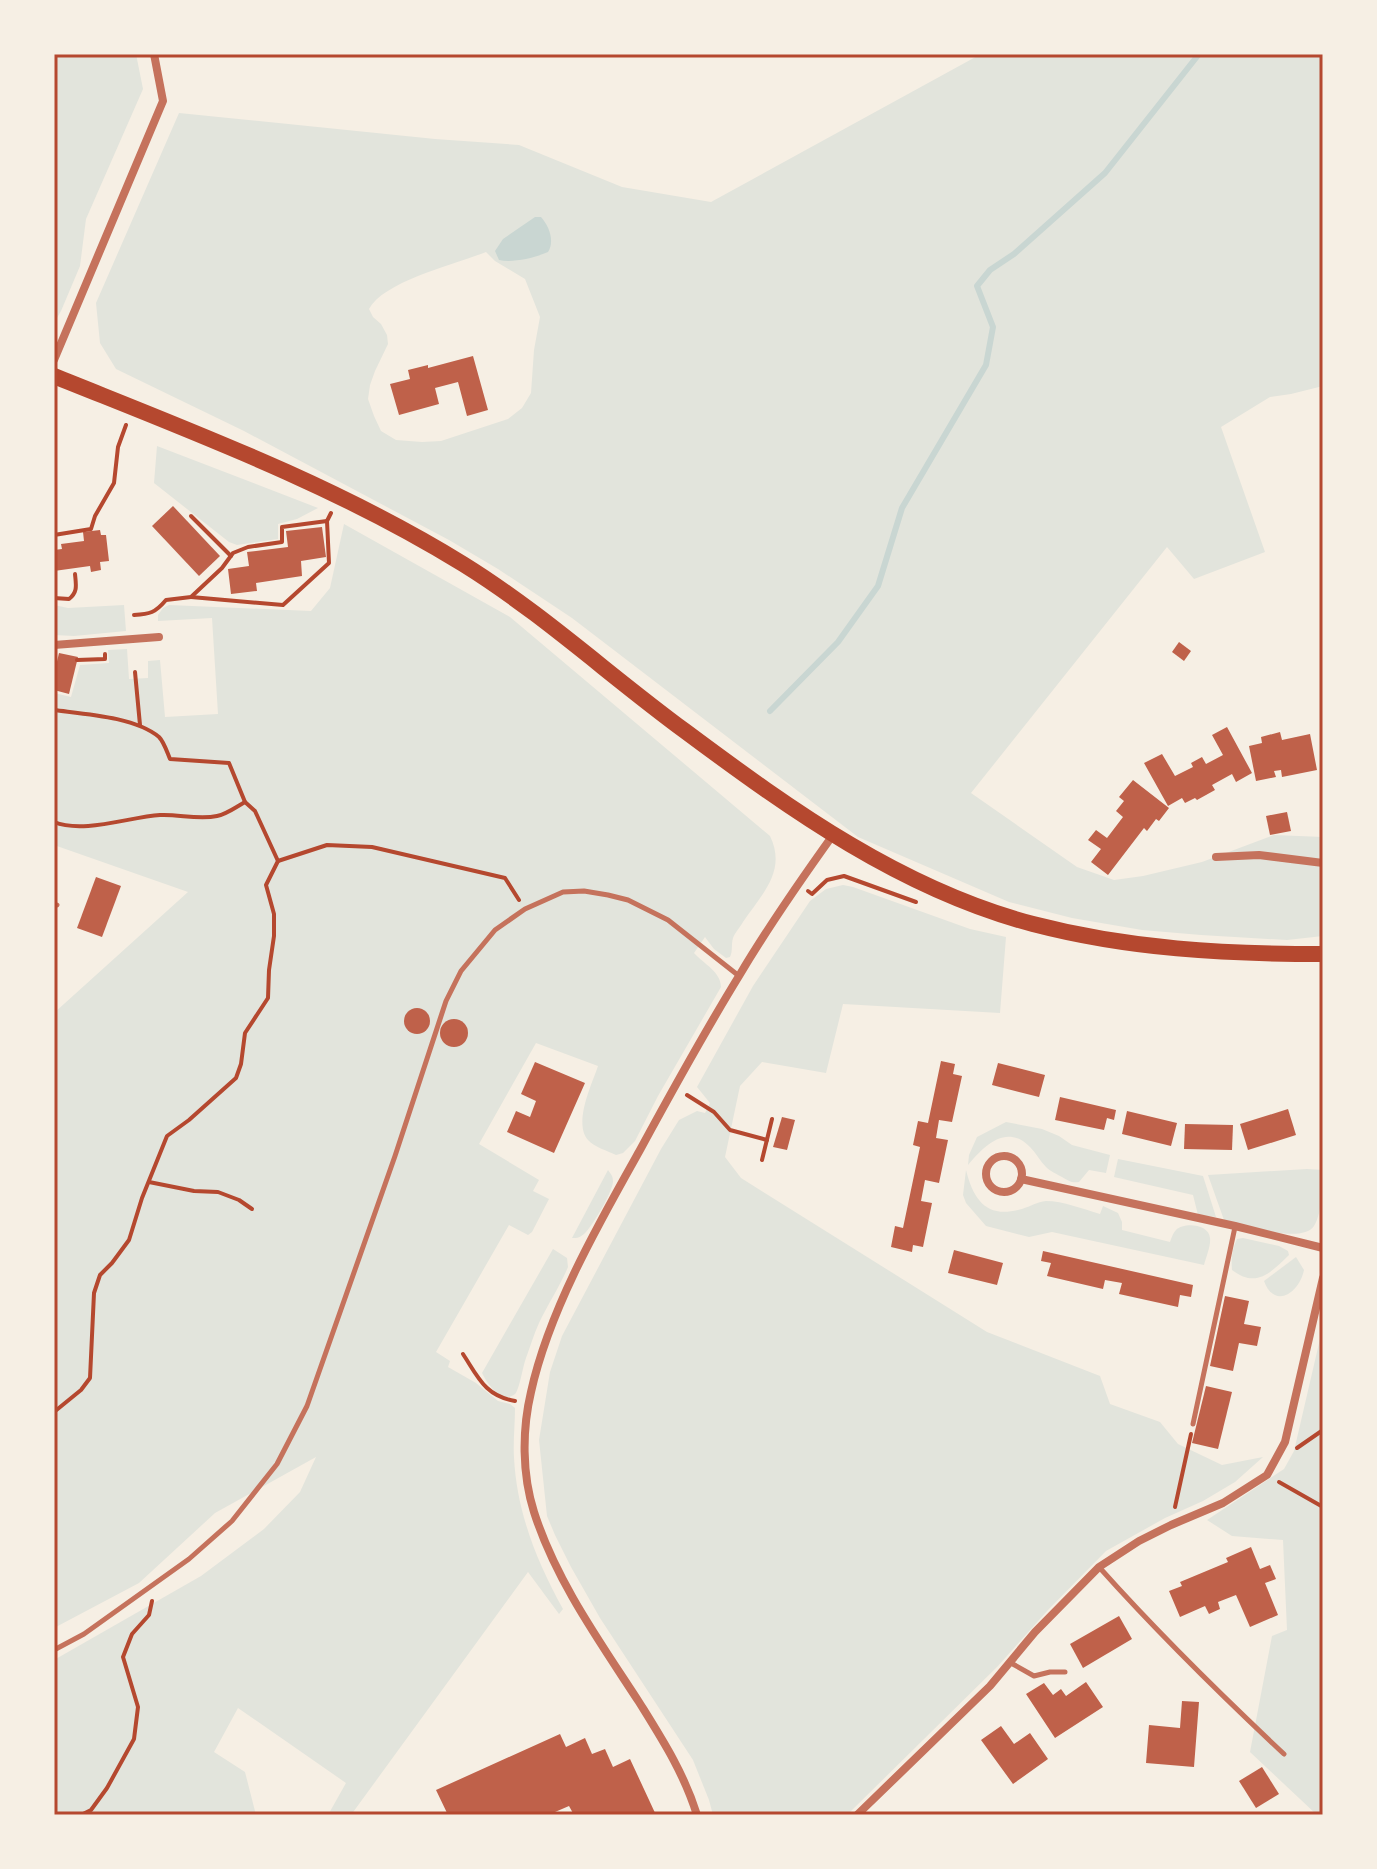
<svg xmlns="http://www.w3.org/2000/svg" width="1377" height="1869" font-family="Jost,sans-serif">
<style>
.green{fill:#e2e4dc;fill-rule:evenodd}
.water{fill:#c9d6d2}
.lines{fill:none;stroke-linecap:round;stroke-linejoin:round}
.stream{stroke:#c9d6d2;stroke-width:6}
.building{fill:#bf614a}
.path{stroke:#b5482f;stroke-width:4}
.service{stroke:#c5725c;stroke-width:5}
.minor{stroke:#c5725c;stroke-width:8}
.primary{stroke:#b5482f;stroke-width:16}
.neatline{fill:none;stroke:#b5482f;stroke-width:3}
</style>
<rect width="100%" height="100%" fill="#f6efe4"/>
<g class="green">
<polygon points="54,54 136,54 143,89 86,219 80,266 61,311 54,323"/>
<path d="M981,54H1323V386L1291,394L1270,397L1221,427L1265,552L1194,579L1167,547L971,793L1077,867L1114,880L1143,876L1202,862L1274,835L1323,837V936L1287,940L1201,935L1142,930L1072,918L1009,902L858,837L572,618L498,569L449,540L244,431L116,369L100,343L96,303L179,113L435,139L519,145L622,187L711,202ZM486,252L495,261L525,279L540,317L534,350L531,393L522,408L508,419L441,441L422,442L396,440L381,431L374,416L368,399L370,385L375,371L388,344L387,335L381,324L373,317L369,309C384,281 456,264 486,252Z"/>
<polygon points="157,446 318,508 297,519 278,524 278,539 237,545 229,542 154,483"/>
<path d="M344,524L510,617L770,836C787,871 762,894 743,922C740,927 735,933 733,938C731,945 733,951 730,957L726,958L714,949L705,937L694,953C704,964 721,972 721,987L658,1096L635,1141L623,1153L616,1155C608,1151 594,1147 588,1140C573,1123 592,1084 598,1066L536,1043L479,1144L539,1180L533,1191L549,1199L532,1232L528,1235L509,1225L436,1352L450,1361L448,1367L476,1383L498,1401L510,1404L515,1408C515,1425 513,1441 514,1458C517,1513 537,1562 563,1609L559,1614L528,1572L351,1815H328L346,1783L238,1708L214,1752L245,1772L256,1815H54V1660L201,1576L264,1529L300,1492L316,1457L215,1513L139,1583L54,1628V1013L188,892L54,845V693L71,697L80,665L109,663L108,650L127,649L129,679L148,678V661L160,660L165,717L218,714L212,618L158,621V615L163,608L169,605L311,611L330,588Z"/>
<polygon points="54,605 68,608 124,605 126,631 74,636 54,635"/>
<polygon points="843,885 853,887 970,929 1006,937 1000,1013 843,1004 826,1073 762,1062 740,1086 725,1157 741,1178 987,1332 1100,1376 1110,1404 1160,1422 1178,1444 1222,1465 1263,1457 1235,1482 1203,1501 1165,1518 1106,1551 1048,1610 998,1666 847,1815 713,1815 709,1800 693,1760 600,1618 571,1567 555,1535 547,1516 539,1440 550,1372 562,1336 661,1149 679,1120 697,1111 705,1113 710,1103 697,1087 753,986 810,901 826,889"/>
<path d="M1006,1122L1042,1129L1059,1136L1072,1145L1110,1155L1106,1173L1089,1170L1079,1182C1071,1183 1069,1181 1062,1177C1057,1174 1051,1172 1046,1167C1040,1161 1036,1153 1030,1147C1006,1123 984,1146 968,1165L969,1155L977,1137Z"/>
<polygon points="1118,1159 1203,1176 1216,1217 1198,1215 1193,1195 1114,1177"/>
<path d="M1307,1169L1323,1170C1323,1184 1322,1214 1314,1226C1301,1245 1243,1224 1224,1220L1208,1175Z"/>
<path d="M608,1170C612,1176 613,1176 613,1182C612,1193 592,1227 584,1234C579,1238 578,1238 572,1238Z"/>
<path d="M966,1170C974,1202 988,1219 1022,1209C1031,1206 1037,1202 1046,1201C1063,1201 1083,1209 1100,1214L1103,1206L1118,1213L1122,1222V1230L1170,1242C1171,1239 1173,1233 1176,1230C1184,1222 1209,1224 1210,1238C1211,1246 1206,1257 1204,1265L1052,1232L1029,1237L986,1226L966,1203L963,1195Z"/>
<path d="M1243,1238L1279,1246L1288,1251L1289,1255C1271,1272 1257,1289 1232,1270C1231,1259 1232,1249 1237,1239Z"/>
<path d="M553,1249L567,1258L568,1267C560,1286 548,1304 539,1323C534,1334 530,1347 526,1358C523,1366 519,1391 515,1394C501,1405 487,1383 482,1373Z"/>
<path d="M1296,1257L1304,1270C1299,1294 1274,1309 1264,1281Z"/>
<polygon points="1323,1326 1323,1815 1317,1815 1250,1752 1272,1636 1287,1630 1283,1540 1232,1536 1207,1520 1284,1469 1294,1451"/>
</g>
<path class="water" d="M535,217H541C549,226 555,241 548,252C534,258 513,263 499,260L495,251L503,239Z"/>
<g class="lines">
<polyline class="stream" points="770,711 838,642 878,586 902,508 986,365 993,327 977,286 990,270 1014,254 1105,173 1199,54"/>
</g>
<g class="building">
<polygon points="473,356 488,410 467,416 458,382 435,388 439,404 399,415 390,384 410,379 408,370 428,365 428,368"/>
<polygon points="173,506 220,556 199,576 152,526"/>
<polygon points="322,527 326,557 301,561 302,576 256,583 257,591 231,594 228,569 249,566 247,552 288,547 286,531"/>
<polygon points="100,530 101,535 106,535 109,561 100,562 101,570 91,572 90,566 54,571 54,550 62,549 61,544 84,541 83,532"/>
<polygon points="1179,642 1191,651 1184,661 1172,652"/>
<polygon points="59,653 78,657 69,694 54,690 54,674"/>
<polygon points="1227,727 1252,773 1236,782 1232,774 1212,785 1215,790 1197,800 1195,798 1185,803 1182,798 1168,806 1144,763 1162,754 1175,776 1193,767 1191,763 1202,757 1206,764 1223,755 1212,735"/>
<polygon points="1280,732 1282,740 1310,734 1317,770 1282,777 1281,770 1274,771 1276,777 1256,781 1249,746 1262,743 1261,737"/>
<polygon points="1133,780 1169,808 1159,821 1156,819 1147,831 1144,828 1108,875 1091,862 1101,849 1088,840 1096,830 1107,838 1123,817 1116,811 1124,801 1119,797"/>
<polygon points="1287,812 1291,831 1270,835 1266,816"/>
<polygon points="96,877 121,886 102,937 77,928"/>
<circle cx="417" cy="1021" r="13"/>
<circle cx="454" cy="1033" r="14"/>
<polygon points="941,1061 955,1064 953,1074 962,1076 952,1122 939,1120 936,1138 948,1140 939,1183 925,1180 921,1201 932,1203 923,1247 913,1245 912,1252 891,1247 895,1226 903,1228 920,1147 913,1145 918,1121 928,1123"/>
<polygon points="535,1062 585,1083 554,1153 507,1132 516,1111 530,1117 536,1101 521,1094"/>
<polygon points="998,1063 1045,1075 1039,1097 992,1085"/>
<polygon points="1060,1097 1116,1110 1114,1120 1107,1118 1104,1130 1055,1120"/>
<polygon points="1288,1109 1296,1135 1248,1150 1240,1124"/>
<polygon points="1127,1111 1177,1123 1171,1146 1122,1134"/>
<polygon points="782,1117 795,1120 787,1150 773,1147"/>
<polygon points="1185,1124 1233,1125 1232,1150 1184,1149"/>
<polygon points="954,1250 1003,1263 997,1285 948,1273"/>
<polygon points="1043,1251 1193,1285 1191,1297 1180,1295 1178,1307 1119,1294 1122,1283 1105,1280 1103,1289 1047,1276 1051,1263 1041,1261"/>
<polygon points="1225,1296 1249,1301 1244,1324 1261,1327 1257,1346 1239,1343 1233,1371 1210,1366"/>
<polygon points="1206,1386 1232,1392 1218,1449 1192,1443"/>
<polygon points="1251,1547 1260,1569 1270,1565 1276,1579 1265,1583 1278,1615 1250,1627 1236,1595 1218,1602 1220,1609 1209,1614 1205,1606 1180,1617 1169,1591 1182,1586 1180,1582 1228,1562 1226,1558"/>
<polygon points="1119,1616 1132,1639 1083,1668 1070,1644"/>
<polygon points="1086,1682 1103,1707 1055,1738 1026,1694 1044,1683 1053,1695 1061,1689 1066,1696"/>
<polygon points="1182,1701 1199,1702 1194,1767 1146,1763 1149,1725 1180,1728"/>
<polygon points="1001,1726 1014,1744 1030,1733 1048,1759 1013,1784 981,1740"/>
<polygon points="560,1734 566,1747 585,1738 592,1754 605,1749 613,1767 630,1759 656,1815 574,1815 569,1806 548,1815 448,1815 436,1790"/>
<polygon points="1262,1767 1279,1794 1256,1808 1239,1781"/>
</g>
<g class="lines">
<g class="path">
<polyline points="191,516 231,556"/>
<polyline points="54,535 91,529 95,516 114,483 118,447 126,425"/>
<polyline points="191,597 283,605 329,563 327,521 331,513"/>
<path d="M54,598L69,599C78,592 76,585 75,574"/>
<path d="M134,615C150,614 155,613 166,600L191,597L222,568L233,553L248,547L282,542V527L327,521"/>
<polyline points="77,660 105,659 105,654"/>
<polyline points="135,672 140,725"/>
<path d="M54,710C85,714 135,717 159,737C164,742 167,752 170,759L229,763L245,802L255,811L278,861"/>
<path d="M54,822C83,834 129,817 160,815C179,814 198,820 217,816C227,814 236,807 245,802"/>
<polyline points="808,891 812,894 827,880 844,876 916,902"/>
<polyline points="687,1095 714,1112 730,1130 767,1140"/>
<polyline points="762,1160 772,1119"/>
<polyline points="149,1182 194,1191 218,1192 239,1200 252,1209"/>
<path d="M463,1354C478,1377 485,1396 515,1401"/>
<polyline points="54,1412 81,1390 90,1378 94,1293 100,1275 112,1263 129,1240 142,1198 167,1136 189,1120 236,1078 241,1064 245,1033 268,998 269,970 274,936 274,914 266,885 278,861 327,845 372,847 505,878 519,900"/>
<polyline points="1297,1448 1323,1430"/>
<polyline points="1279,1482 1323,1507"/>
<polyline points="1175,1507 1191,1434"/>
<polyline points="81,1815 91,1810 107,1788 134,1739 138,1707 123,1657 132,1634 149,1615 152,1601"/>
</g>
<g class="service">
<polyline points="54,904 57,905"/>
<polyline points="1193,1424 1235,1227"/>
<path d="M1099,1567C1158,1633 1220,1694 1284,1754"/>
<polyline points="54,1650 84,1634 189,1559 232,1521 277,1464 307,1406 395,1156 446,1001 461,971 495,930 525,909 563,892 584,891 608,895 628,900 668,920 739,976"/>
<polyline points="1011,1663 1034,1676 1050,1672 1065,1672"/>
</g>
<g class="minor">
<polyline points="54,360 163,101 154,54"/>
<polyline points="54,645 159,637"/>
<polyline points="1216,857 1259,855 1323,863"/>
<circle cx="1004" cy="1174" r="18"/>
<polyline points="1021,1179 1235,1226 1323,1248"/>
<path d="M697,1815C684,1773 662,1739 639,1702C600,1642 556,1581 534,1512C522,1474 522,1430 531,1392C549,1310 599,1223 640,1150C672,1091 704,1033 739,976C768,927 800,881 833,835"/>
<polyline points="857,1815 990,1686 1035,1632 1099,1567 1139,1541 1171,1525 1223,1503 1267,1475 1285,1442 1323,1278"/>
</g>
<path class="primary" d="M54,376C193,432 335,485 463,564C542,613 610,676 685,731C791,810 903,890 1033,924C1129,949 1224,954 1323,954"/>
</g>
<rect width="1377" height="1869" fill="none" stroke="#f6efe4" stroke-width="112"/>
<rect x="56" y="56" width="1265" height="1757" class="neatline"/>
</svg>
